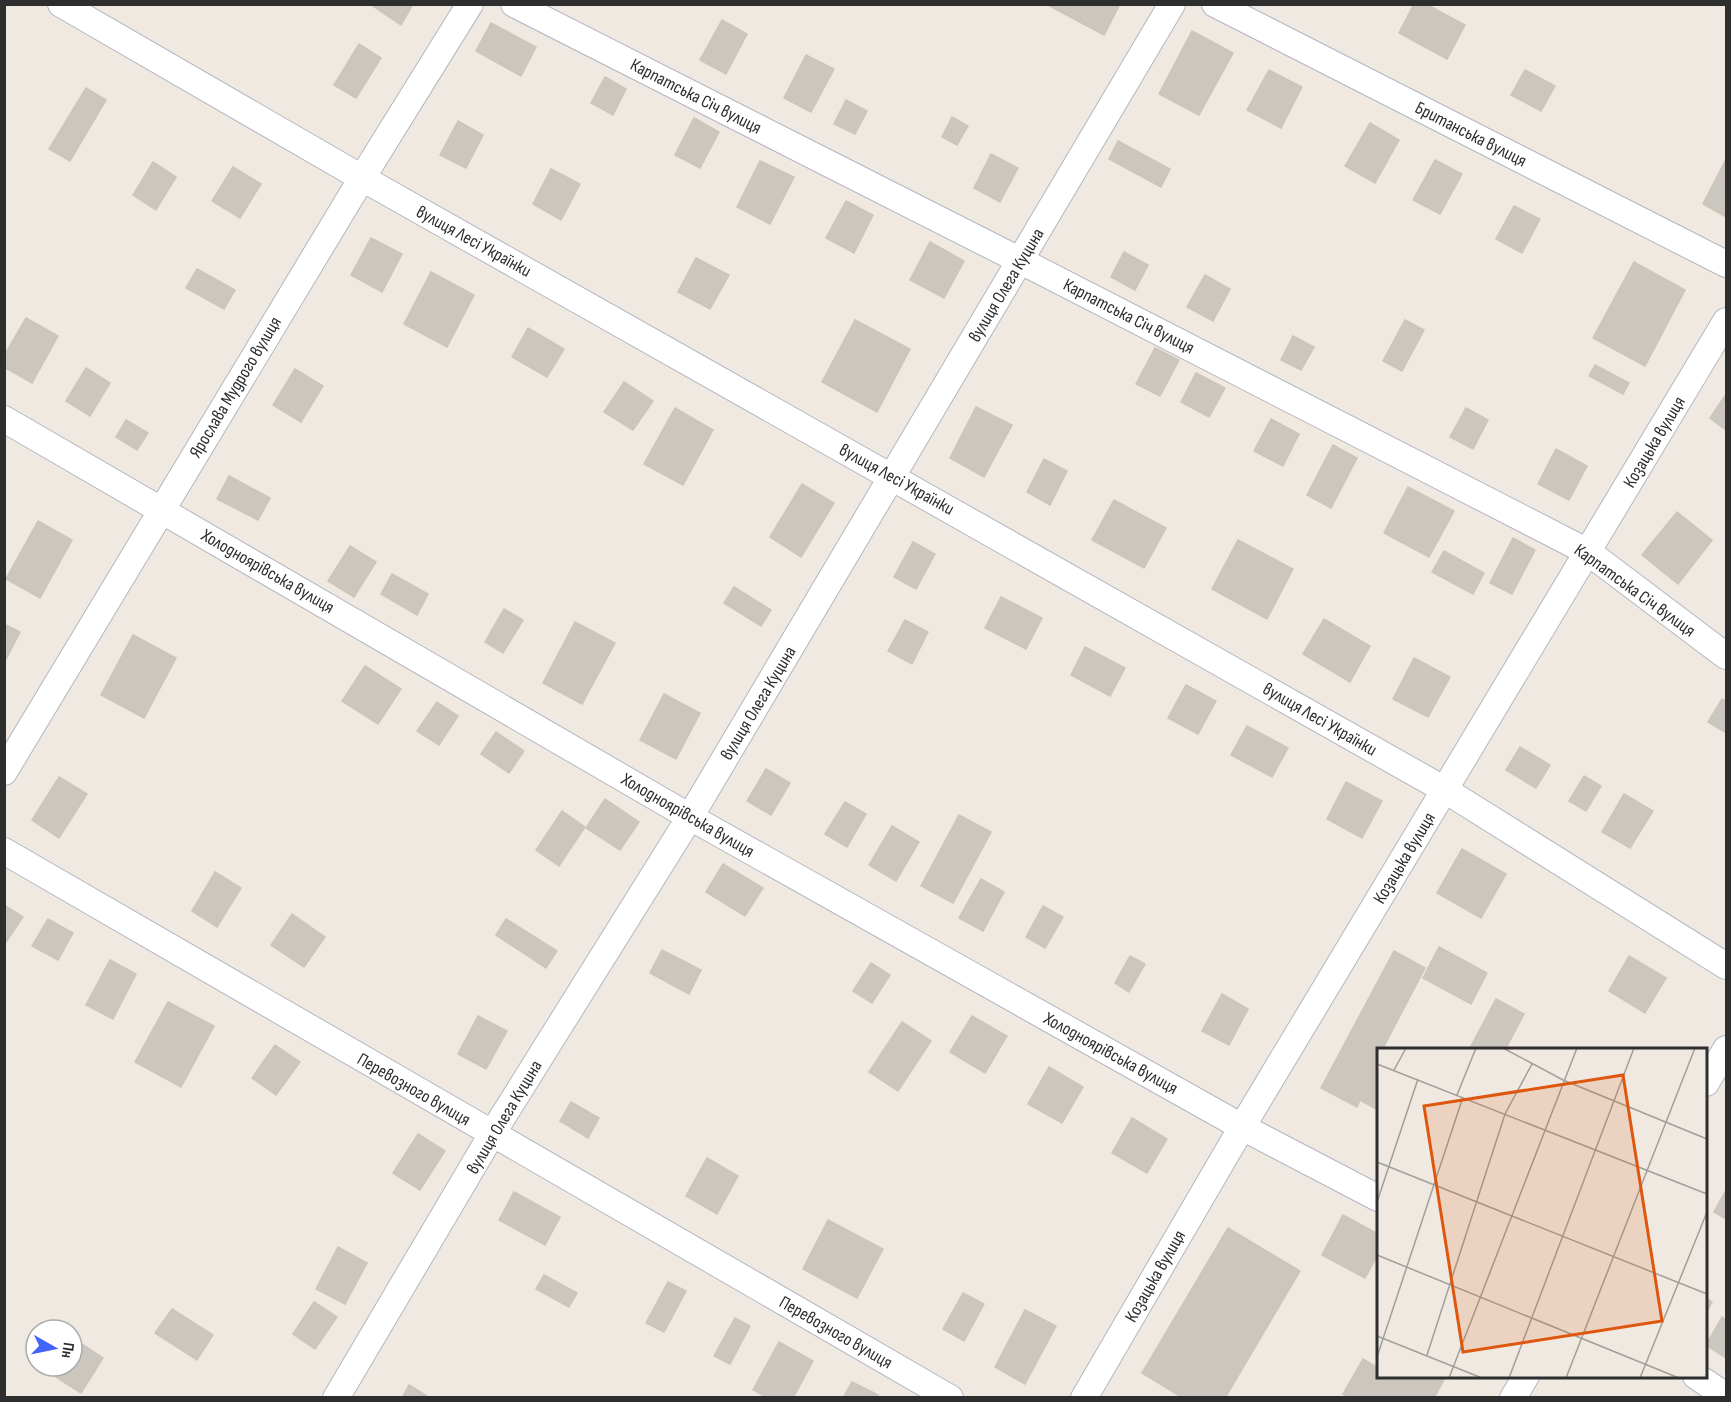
<svg xmlns="http://www.w3.org/2000/svg" width="1731" height="1402" font-family="'Sofia Sans Condensed',sans-serif">
<style>
.building{fill:#cbc7bf;stroke:#cbc5ba;stroke-width:1.5}
.lines{fill:none;stroke-linecap:round;stroke-linejoin:round}
.street-casing{stroke:#b4b7c1;stroke-width:28}
.street{stroke:#fff;stroke-width:26}
.labels{text-anchor:middle;stroke-width:4.5;stroke-linejoin:round;paint-order:stroke}
.street-label{font-size:18px;fill:#2e2e2e;stroke:#fff}
.inset-road{fill:none;stroke:#a29e99;stroke-width:1.5}
.view{fill:#df570e;fill-opacity:0.15;stroke:#df570e;stroke-width:3}
.inset-edge{fill:none;stroke:#2e2e2e;stroke-width:3}
</style>
<rect width="100%" height="100%" fill="#efe9e1"/>
<g class="building">
<polygon points="370,4 413,4 401,25"/>
<polygon points="1046,4 1120,4 1104,35"/>
<polygon points="1414,4 1426,4 1465,25 1447,59 1399,33"/>
<polygon points="722,20 747,34 726,74 700,60"/>
<polygon points="491,23 536,47 521,76 476,51"/>
<polygon points="1192,31 1233,53 1199,115 1159,94"/>
<polygon points="359,44 381,58 356,98 334,85"/>
<polygon points="806,55 834,69 811,112 784,98"/>
<polygon points="1269,70 1302,87 1281,128 1247,110"/>
<polygon points="1525,70 1555,86 1541,111 1511,95"/>
<polygon points="605,77 626,89 613,115 591,103"/>
<polygon points="86,88 106,100 70,161 49,149"/>
<polygon points="846,100 867,111 855,134 834,124"/>
<polygon points="952,117 968,126 957,145 942,137"/>
<polygon points="694,118 719,132 700,168 675,155"/>
<polygon points="458,121 483,135 466,168 440,155"/>
<polygon points="1370,123 1399,140 1375,183 1345,166"/>
<polygon points="1118,141 1170,169 1161,187 1109,159"/>
<polygon points="991,154 1018,168 1000,202 974,188"/>
<polygon points="1726,159 1726,217 1703,204"/>
<polygon points="1435,160 1462,174 1440,214 1413,200"/>
<polygon points="760,161 794,177 770,224 737,207"/>
<polygon points="153,162 176,177 156,210 133,195"/>
<polygon points="233,167 261,184 240,218 212,201"/>
<polygon points="551,169 580,184 561,220 533,204"/>
<polygon points="846,201 873,215 854,253 826,238"/>
<polygon points="1514,206 1540,219 1522,253 1496,239"/>
<polygon points="371,238 402,254 382,292 351,275"/>
<polygon points="930,242 964,261 944,298 910,280"/>
<polygon points="1124,252 1148,265 1135,290 1111,277"/>
<polygon points="696,258 729,275 710,309 678,292"/>
<polygon points="1634,262 1685,290 1645,366 1593,338"/>
<polygon points="197,269 235,290 224,309 186,288"/>
<polygon points="431,272 474,295 447,347 404,324"/>
<polygon points="1205,275 1230,289 1213,321 1187,307"/>
<polygon points="26,318 58,336 32,383 4,367 4,356"/>
<polygon points="855,320 910,349 877,412 822,382"/>
<polygon points="1405,320 1424,330 1402,371 1383,361"/>
<polygon points="528,328 564,349 547,377 512,357"/>
<polygon points="1293,336 1314,347 1301,370 1281,360"/>
<polygon points="1155,348 1179,360 1160,396 1136,384"/>
<polygon points="1595,365 1629,383 1623,394 1589,376"/>
<polygon points="86,368 110,383 90,416 66,401"/>
<polygon points="295,369 323,386 301,422 273,405"/>
<polygon points="1196,373 1225,388 1209,417 1181,402"/>
<polygon points="624,382 653,401 633,430 604,412"/>
<polygon points="1726,394 1726,430 1710,418"/>
<polygon points="976,407 1012,425 984,477 950,458"/>
<polygon points="675,408 713,430 683,485 644,464"/>
<polygon points="1466,408 1488,420 1473,449 1450,437"/>
<polygon points="1271,419 1299,434 1283,466 1254,451"/>
<polygon points="126,420 148,433 137,450 116,437"/>
<polygon points="1333,445 1357,458 1331,508 1307,495"/>
<polygon points="1556,449 1587,466 1569,500 1538,484"/>
<polygon points="1044,459 1067,471 1050,505 1027,492"/>
<polygon points="229,476 270,498 258,520 217,499"/>
<polygon points="802,484 834,503 801,557 770,537"/>
<polygon points="1408,487 1454,511 1429,557 1384,533"/>
<polygon points="1114,500 1166,528 1144,568 1092,540"/>
<polygon points="1677,512 1712,540 1678,584 1642,555"/>
<polygon points="38,521 72,540 40,598 6,579"/>
<polygon points="1513,538 1535,550 1512,594 1490,583"/>
<polygon points="1238,540 1293,569 1267,619 1212,589"/>
<polygon points="913,542 935,554 916,589 894,577"/>
<polygon points="350,546 376,562 354,597 328,581"/>
<polygon points="1444,551 1484,573 1473,594 1432,572"/>
<polygon points="392,574 428,594 417,615 381,594"/>
<polygon points="734,587 771,610 761,626 724,603"/>
<polygon points="1001,597 1042,618 1026,649 985,628"/>
<polygon points="504,609 523,620 503,653 485,642"/>
<polygon points="1324,619 1370,646 1350,682 1303,654"/>
<polygon points="905,620 928,632 912,664 888,651"/>
<polygon points="575,622 615,643 582,704 543,683"/>
<polygon points="4,624 20,632 4,663"/>
<polygon points="133,635 176,658 144,718 101,695"/>
<polygon points="1085,647 1125,668 1110,696 1071,675"/>
<polygon points="1414,658 1450,677 1428,717 1393,699"/>
<polygon points="365,666 401,689 378,724 342,701"/>
<polygon points="1186,685 1216,701 1198,734 1168,718"/>
<polygon points="664,694 700,713 676,759 640,740"/>
<polygon points="1722,699 1726,701 1726,733 1708,722"/>
<polygon points="437,702 458,716 439,745 417,731"/>
<polygon points="1247,726 1288,748 1272,777 1231,755"/>
<polygon points="496,732 524,751 509,773 481,754"/>
<polygon points="1520,747 1550,765 1536,788 1506,770"/>
<polygon points="766,769 790,783 771,815 747,801"/>
<polygon points="1584,776 1601,786 1586,811 1569,801"/>
<polygon points="59,777 87,794 59,838 32,820"/>
<polygon points="1346,782 1382,801 1362,838 1327,819"/>
<polygon points="1624,794 1653,811 1630,848 1602,832"/>
<polygon points="605,799 639,822 620,850 586,828"/>
<polygon points="845,802 866,814 847,847 825,834"/>
<polygon points="562,811 585,827 559,866 536,850"/>
<polygon points="959,815 991,832 953,903 921,886"/>
<polygon points="892,826 919,842 896,881 869,865"/>
<polygon points="1462,849 1506,874 1481,918 1437,893"/>
<polygon points="723,864 763,888 745,916 706,892"/>
<polygon points="215,872 241,888 217,927 192,911"/>
<polygon points="981,879 1004,892 983,931 959,918"/>
<polygon points="4,905 23,917 4,945"/>
<polygon points="1043,906 1063,917 1045,948 1026,937"/>
<polygon points="292,914 325,937 304,967 271,945"/>
<polygon points="48,919 73,933 58,960 32,946"/>
<polygon points="506,919 557,951 546,968 496,935"/>
<polygon points="1439,947 1487,973 1471,1004 1423,978"/>
<polygon points="662,950 701,970 689,994 650,973"/>
<polygon points="1394,951 1425,968 1382,1050 1378,1050 1377,1058 1378,1059 1378,1110 1360,1100 1357,1107 1321,1088"/>
<polygon points="1130,956 1145,964 1129,992 1115,983"/>
<polygon points="1629,956 1666,978 1645,1013 1609,991"/>
<polygon points="110,960 136,974 113,1019 86,1005"/>
<polygon points="871,963 890,975 872,1003 853,991"/>
<polygon points="1222,994 1248,1009 1229,1045 1202,1031"/>
<polygon points="1496,999 1524,1014 1505,1050 1469,1050"/>
<polygon points="168,1002 214,1026 181,1087 135,1062"/>
<polygon points="478,1016 507,1031 486,1069 458,1054"/>
<polygon points="972,1016 1007,1036 985,1073 950,1052"/>
<polygon points="902,1022 931,1041 898,1091 869,1072"/>
<polygon points="275,1045 300,1062 276,1095 252,1078"/>
<polygon points="1049,1067 1083,1087 1062,1123 1028,1104"/>
<polygon points="571,1102 599,1118 588,1138 560,1121"/>
<polygon points="1132,1118 1167,1139 1147,1173 1112,1153"/>
<polygon points="418,1134 445,1151 420,1190 393,1173"/>
<polygon points="707,1158 738,1176 717,1214 686,1196"/>
<polygon points="1726,1190 1726,1219 1714,1212"/>
<polygon points="514,1192 560,1217 545,1245 499,1220"/>
<polygon points="1343,1215 1378,1234 1378,1254 1365,1278 1322,1255"/>
<polygon points="828,1220 883,1249 857,1298 803,1269"/>
<polygon points="1228,1228 1300,1271 1225,1398 1183,1398 1142,1373"/>
<polygon points="338,1247 367,1263 345,1304 316,1289"/>
<polygon points="544,1275 577,1293 569,1307 536,1289"/>
<polygon points="668,1282 686,1291 664,1332 646,1323"/>
<polygon points="963,1293 984,1304 964,1341 943,1329"/>
<polygon points="1706,1298 1712,1302 1706,1313"/>
<polygon points="314,1302 337,1317 315,1349 293,1334"/>
<polygon points="172,1309 213,1335 197,1360 155,1333"/>
<polygon points="1025,1310 1056,1326 1025,1384 995,1367"/>
<polygon points="1722,1317 1726,1320 1726,1358 1706,1345"/>
<polygon points="735,1318 750,1326 730,1364 714,1356"/>
<polygon points="79,1342 103,1358 81,1393 56,1377 63,1366 72,1366 72,1352"/>
<polygon points="779,1342 813,1361 793,1398 768,1398 753,1390"/>
<polygon points="1363,1359 1378,1368 1378,1376 1446,1376 1434,1398 1349,1398 1343,1394"/>
<polygon points="852,1382 878,1395 877,1398 843,1398"/>
<polygon points="409,1385 430,1398 402,1398"/>
</g>
<g class="lines">
<g class="street-casing">
<g id="street">
<polyline points="61,4 362,178 1445,790 1726,966"/>
<polyline points="514,4 1021,261 1588,552 1726,656"/>
<polyline points="1215,4 1726,264"/>
<polyline points="4,419 690,817 1242,1127 1378,1198"/>
<polyline points="4,772 362,178 470,4"/>
<polyline points="4,851 950,1398"/>
<polyline points="1706,1083 1726,1049"/>
<polyline points="1696,1376 1726,1396"/>
<polyline points="336,1398 492,1134 690,817 1172,4"/>
<polyline points="1084,1398 1242,1127 1726,321"/>
<polyline points="1513,1398 1526,1376"/>
</g>
</g>
<use href="#street" class="street"/>
</g>
<g class="labels">
<g class="street-label">
<text transform="translate(696 96) rotate(27)" y="6">Карпатська Січ вулиця</text>
<text transform="translate(1471 134) rotate(27)" y="6">Британська вулиця</text>
<text transform="translate(474 241) rotate(29)" y="6">вулиця Лесі Українки</text>
<text transform="translate(1006 285) rotate(-59)" y="6">вулиця Олега Куцина</text>
<text transform="translate(1129 316) rotate(27)" y="6">Карпатська Січ вулиця</text>
<text transform="translate(235 387) rotate(-59)" y="6">Ярослава Мудрого вулиця</text>
<text transform="translate(1654 442) rotate(-59)" y="6">Козацька вулиця</text>
<text transform="translate(897 479) rotate(29)" y="6">вулиця Лесі Українки</text>
<text transform="translate(268 571) rotate(30)" y="6">Холодноярівська вулиця</text>
<text transform="translate(1635 590) rotate(36)" y="6">Карпатська Січ вулиця</text>
<text transform="translate(758 703) rotate(-59)" y="6">вулиця Олега Куцина</text>
<text transform="translate(1320 719) rotate(30)" y="6">вулиця Лесі Українки</text>
<text transform="translate(688 815) rotate(30)" y="6">Холодноярівська вулиця</text>
<text transform="translate(1404 858) rotate(-59)" y="6">Козацька вулиця</text>
<text transform="translate(1111 1053) rotate(29)" y="6">Холодноярівська вулиця</text>
<text transform="translate(414 1089) rotate(30)" y="6">Перевозного вулиця</text>
<text transform="translate(504 1117) rotate(-59)" y="6">вулиця Олега Куцина</text>
<text transform="translate(1155 1276) rotate(-60)" y="6">Козацька вулиця</text>
<text transform="translate(836 1332) rotate(30)" y="6">Перевозного вулиця</text>
</g>
</g>
<g transform="translate(1377 1048)">
<rect width="330" height="330" fill="#efe9e1"/>
<path class="inset-road" d="M126,0L186,32L330,91M0,16L330,146M17,22L29,0M80,47L99,0M0,114L330,246M0,154L41,31M0,207L302,330M0,288L105,330M50,307L128,66L155,16M0,309L86,49M72,330L200,0M132,330L257,0M189,330L318,0M263,330L330,164"/>
<path class="view" d="M246,27L285,273L86,304L47,58Z"/>
<rect width="330" height="330" class="inset-edge"/>
</g>
<rect width="1731" height="1402" fill="none" stroke="#2e2e2e" stroke-width="12"/>
<g transform="translate(54 1348) rotate(99)"><circle r="28" fill="#ffffff" stroke="#ababab" stroke-width="1.5"/>
<path d="M0-4.5L10 22L0 15L-10 22Z" fill="#4264fb"/>
<text y="-9" font-size="16" font-weight="bold" text-anchor="middle" fill="#2e2e2e">Пн</text>
</g>
</svg>
